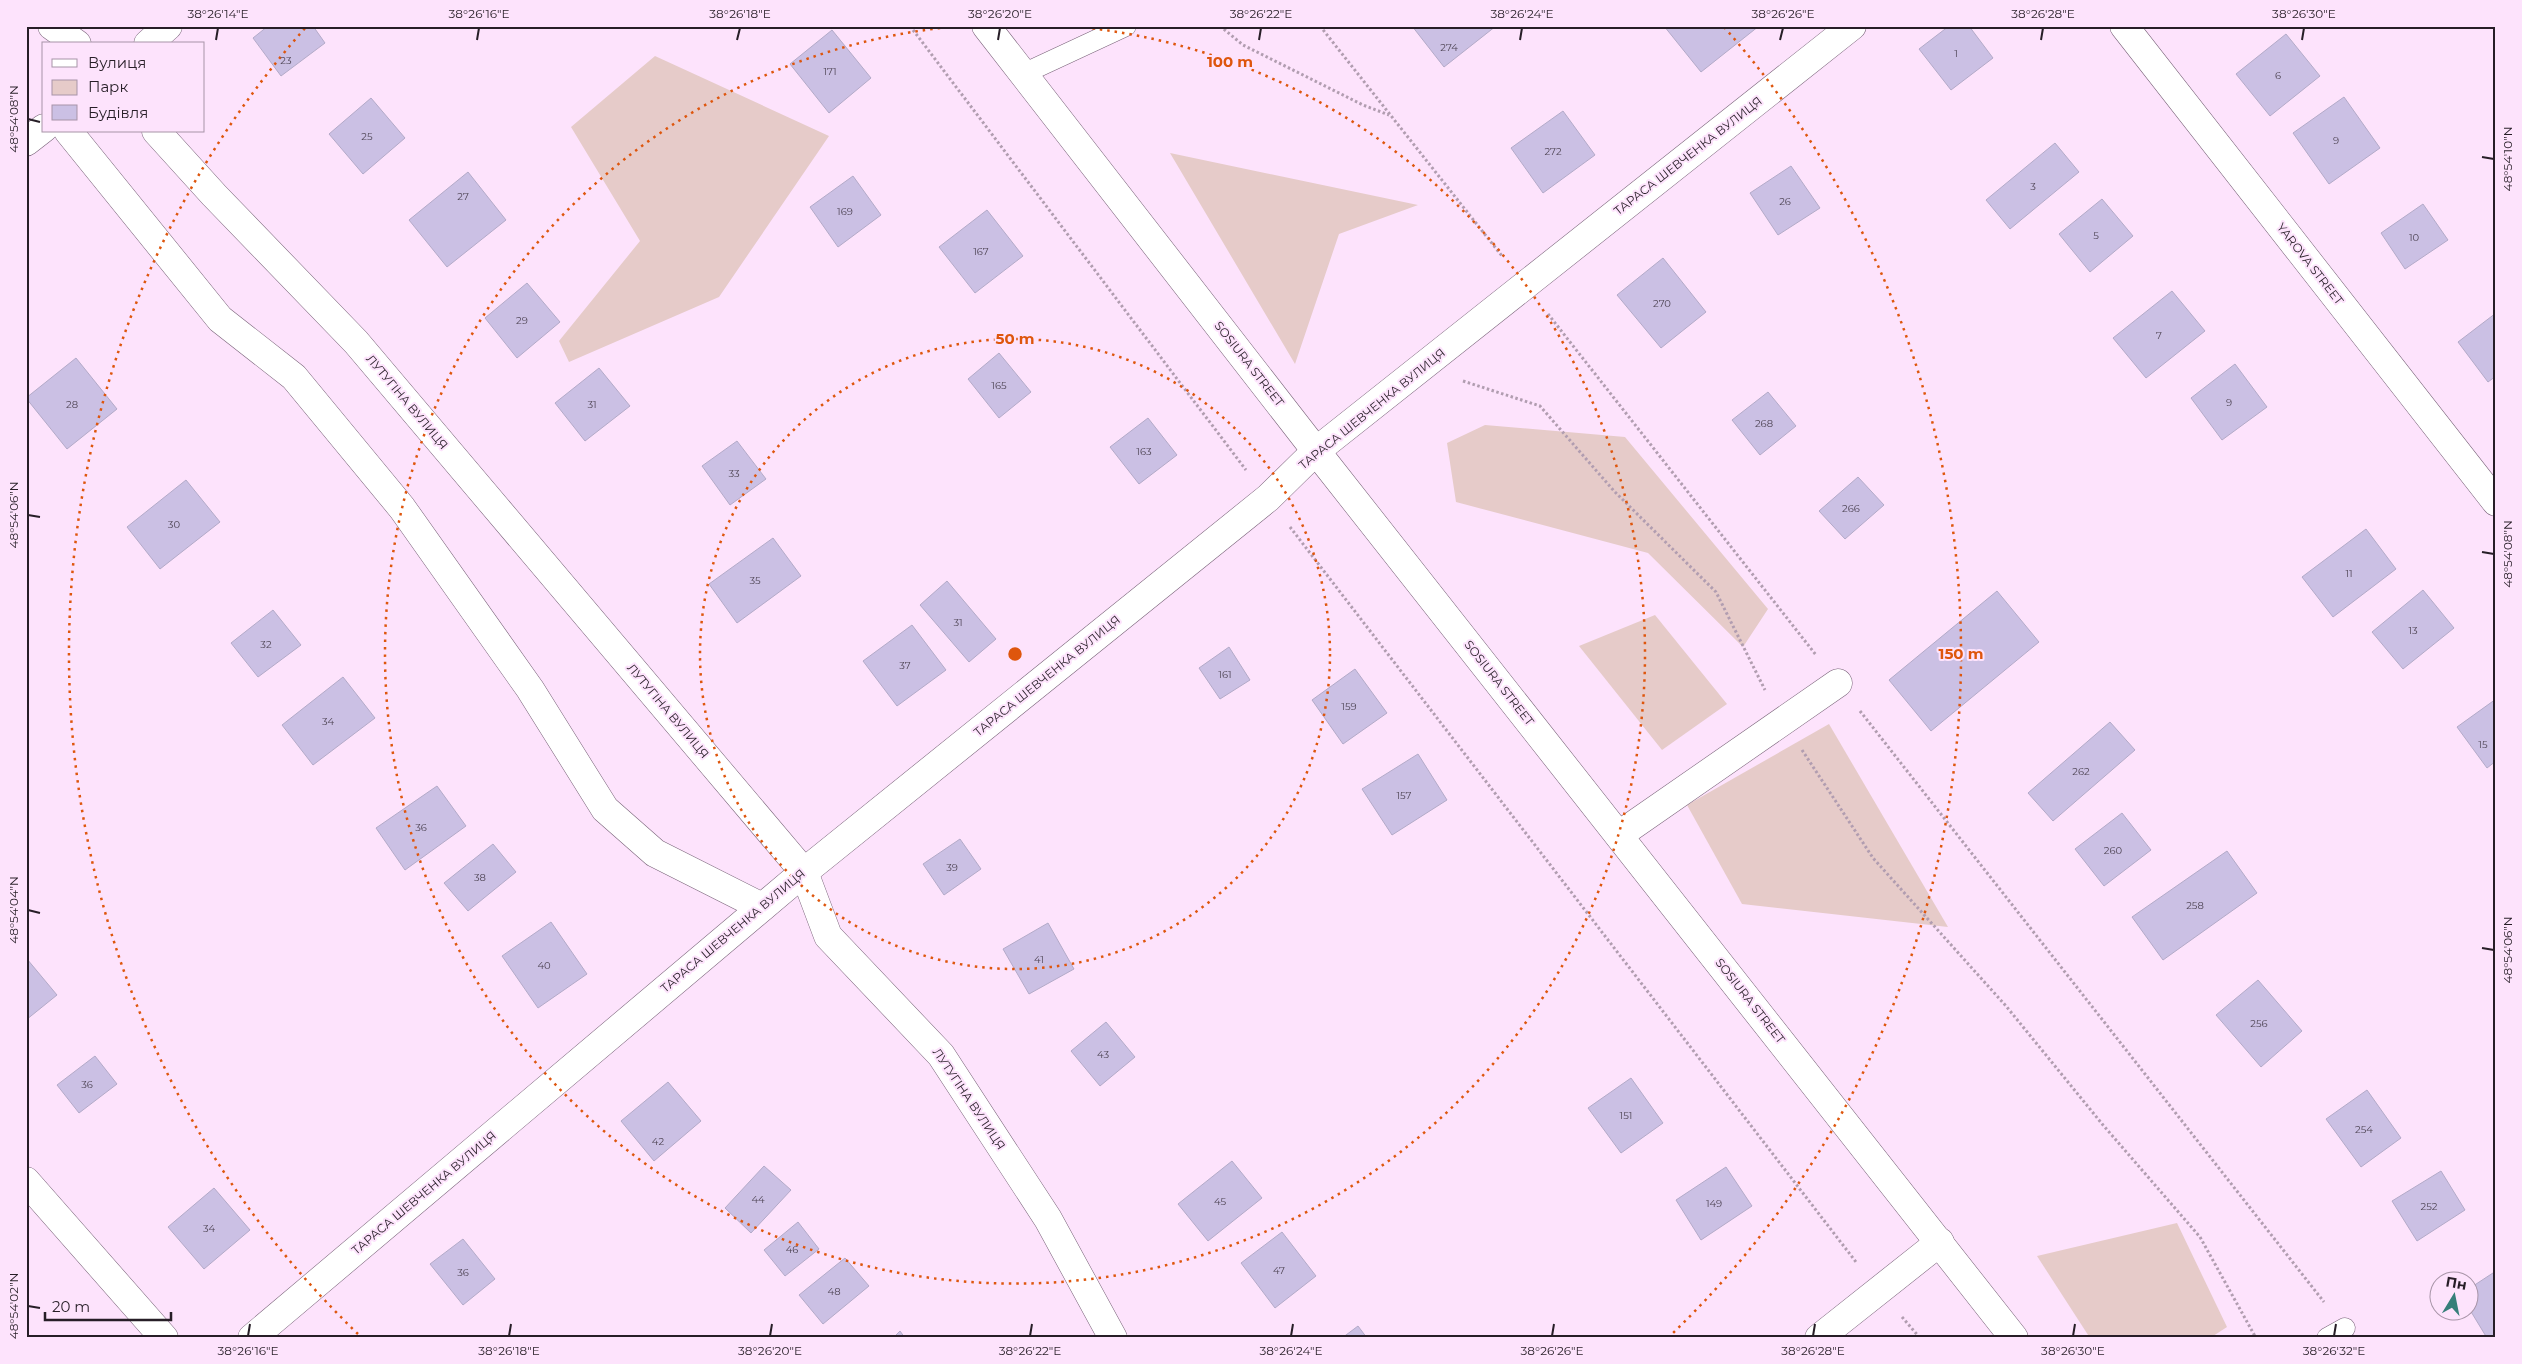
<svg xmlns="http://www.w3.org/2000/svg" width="2522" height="1364" font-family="Montserrat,sans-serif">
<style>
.green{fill:#e6cbc9}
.building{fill:#cbc0e4;stroke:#b3aac8}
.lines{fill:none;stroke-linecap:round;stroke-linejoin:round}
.service-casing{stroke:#786278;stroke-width:21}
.minor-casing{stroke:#786278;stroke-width:29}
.primary-casing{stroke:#786278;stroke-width:29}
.path{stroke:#b19db0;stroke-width:3;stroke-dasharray:2.5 2.5;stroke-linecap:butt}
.service{stroke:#fff;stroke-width:20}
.minor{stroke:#fff;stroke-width:28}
.primary{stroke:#fff;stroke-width:28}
.ticks{fill:none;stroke:#271e27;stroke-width:2}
.ring{fill:none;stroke:#de560d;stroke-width:2.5;stroke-dasharray:2.5 5}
.labels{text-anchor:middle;stroke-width:4;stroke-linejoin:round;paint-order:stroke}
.number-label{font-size:10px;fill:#504656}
.street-label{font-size:12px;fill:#271e27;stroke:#fde3fc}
.centre{fill:#de560d;stroke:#fde3fc;stroke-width:2.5}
.ring-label{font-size:15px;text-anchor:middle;font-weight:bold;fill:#de560d;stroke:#fde3fc;stroke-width:4;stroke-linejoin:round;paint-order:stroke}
.neatline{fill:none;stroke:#271e27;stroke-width:2}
.ticks-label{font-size:12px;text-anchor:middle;fill:#271e27}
</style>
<rect width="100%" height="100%" fill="#fde3fc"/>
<g class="green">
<polygon points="655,56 829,136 719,297 569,362 559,341 640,241 571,127"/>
<polygon points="1170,153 1418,205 1339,234 1295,364"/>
<polygon points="1485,425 1625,437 1768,609 1743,647 1648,553 1456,502 1447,443"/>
<polygon points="1655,615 1727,704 1662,750 1579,646"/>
<polygon points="1829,724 1948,927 1742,904 1687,805"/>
<polygon points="2177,1223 2227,1327 2210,1338 2090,1338 2037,1256"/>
</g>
<g class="building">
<polygon points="268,26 313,26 325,43 281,76 253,38"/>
<polygon points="1412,26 1496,26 1444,67"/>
<polygon points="1664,26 1759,26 1701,72"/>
<polygon points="1949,26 1969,26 1993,58 1951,90 1919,49"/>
<polygon points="832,30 871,78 829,113 790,64"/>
<polygon points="2286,34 2320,76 2270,116 2236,74"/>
<polygon points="2344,97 2380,148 2329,184 2293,133"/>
<polygon points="371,98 405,138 363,174 329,134"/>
<polygon points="1563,111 1595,155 1543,193 1511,148"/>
<polygon points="2055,143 2079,172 2010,229 1986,200"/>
<polygon points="1791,166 1820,208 1778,235 1750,193"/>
<polygon points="468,172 506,220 447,267 409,220"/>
<polygon points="853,176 881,215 838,247 810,207"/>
<polygon points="2102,199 2133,236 2090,272 2059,234"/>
<polygon points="2423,204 2448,240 2405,269 2381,233"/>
<polygon points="987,210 1023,256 975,293 939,247"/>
<polygon points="1663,258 1706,312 1661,348 1617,295"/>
<polygon points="527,283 560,322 517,358 485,318"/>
<polygon points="2172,291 2205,331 2146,378 2113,338"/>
<polygon points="2496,313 2496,376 2488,382 2458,342"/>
<polygon points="999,353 1031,392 999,418 968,379"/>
<polygon points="76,358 117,409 67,449 26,398"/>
<polygon points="2235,364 2267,407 2222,440 2191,398"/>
<polygon points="599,368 630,406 585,441 555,403"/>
<polygon points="1768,392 1796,426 1760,455 1732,420"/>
<polygon points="1148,418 1177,455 1139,484 1110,447"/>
<polygon points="737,441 766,479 730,505 702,466"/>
<polygon points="1858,477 1884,505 1845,539 1819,511"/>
<polygon points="186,480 220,522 160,569 127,527"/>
<polygon points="2366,529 2396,569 2333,617 2302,577"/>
<polygon points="773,538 801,576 737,623 709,584"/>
<polygon points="947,581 996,639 969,662 920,605"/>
<polygon points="2423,590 2454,628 2403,669 2372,632"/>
<polygon points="1997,591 2039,642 1931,731 1889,680"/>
<polygon points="273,610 301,645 258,677 231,643"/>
<polygon points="912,625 946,670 897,706 863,661"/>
<polygon points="1229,647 1250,680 1220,699 1199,668"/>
<polygon points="1355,669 1387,713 1343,744 1312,700"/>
<polygon points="343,677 375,718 313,765 282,725"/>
<polygon points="2496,699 2496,761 2487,768 2457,727"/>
<polygon points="2110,722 2135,750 2053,821 2028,793"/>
<polygon points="1418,754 1447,800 1392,835 1362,789"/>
<polygon points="437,786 466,826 405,870 376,828"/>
<polygon points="2122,813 2151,850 2104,886 2075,849"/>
<polygon points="960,839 981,869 944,895 923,864"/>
<polygon points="493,844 516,872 468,911 444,883"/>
<polygon points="2227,851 2257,893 2163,960 2132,917"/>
<polygon points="551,922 587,974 538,1008 502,956"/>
<polygon points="1048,923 1074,969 1029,994 1003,949"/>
<polygon points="27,959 57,995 26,1020 26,960"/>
<polygon points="2258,980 2302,1031 2261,1067 2216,1015"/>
<polygon points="1106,1022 1135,1057 1100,1086 1071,1051"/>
<polygon points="95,1056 117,1084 79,1113 57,1085"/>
<polygon points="1631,1078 1663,1123 1621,1153 1588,1108"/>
<polygon points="668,1082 701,1121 654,1161 621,1121"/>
<polygon points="2367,1090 2401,1138 2361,1167 2326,1119"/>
<polygon points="1232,1161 1262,1198 1208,1241 1178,1204"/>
<polygon points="764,1166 791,1190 751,1233 725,1208"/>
<polygon points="1726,1167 1752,1206 1701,1240 1676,1200"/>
<polygon points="2441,1171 2465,1210 2417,1241 2392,1201"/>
<polygon points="214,1188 250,1230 204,1269 168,1227"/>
<polygon points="798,1222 819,1249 785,1276 764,1250"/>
<polygon points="1282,1232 1316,1276 1275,1308 1241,1263"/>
<polygon points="463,1239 495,1279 463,1305 430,1264"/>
<polygon points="845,1258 869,1286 823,1324 799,1295"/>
<polygon points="2496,1271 2496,1338 2487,1338 2470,1310 2470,1288"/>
<polygon points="1358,1326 1367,1338 1342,1338"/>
<polygon points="900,1331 905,1338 893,1338"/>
</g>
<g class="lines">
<g class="service-casing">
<g id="service">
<polyline points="1025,73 1126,26"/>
<polyline points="2327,1338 2345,1328"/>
</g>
</g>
<g class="minor-casing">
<g id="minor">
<polyline points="52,26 77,44"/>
<polyline points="2124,26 2496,502"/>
<polyline points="148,44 168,26"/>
<polyline points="68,131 220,319 294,377 402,508 530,689 605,809 655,853 762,907"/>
<polyline points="156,131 214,195 356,342 804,872 828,936 941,1055 1048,1219 1113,1338"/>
<polyline points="26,142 44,128"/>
<polyline points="1619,835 1838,683"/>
<polyline points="26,1181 164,1338"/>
<polyline points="252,1338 804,872 1268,498 1316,451 1852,26"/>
<polyline points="1819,1338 1940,1242"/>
</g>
</g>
<g class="primary-casing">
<polyline id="primary" points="986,26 1316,451 2014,1338"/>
</g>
<g class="path">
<polyline points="910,26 1246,470"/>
<polyline points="1220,26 1243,45 1363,105 1389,115"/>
<polyline points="1320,26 1502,256"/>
<polyline points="1548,314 1816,655"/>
<polyline points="1463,381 1540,406 1614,491 1716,592 1765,690"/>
<polyline points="1290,527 1856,1262"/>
<polyline points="1860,711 2324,1302"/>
<polyline points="1802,750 1873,858 2006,1006 2103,1125 2200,1237 2256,1338"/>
<polyline points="1902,1317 1920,1338"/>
</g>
<use href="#service" class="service"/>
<use href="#minor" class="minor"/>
<use href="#primary" class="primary"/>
</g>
<path class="ticks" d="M216,40L218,28M477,40L479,28M737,40L740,28M998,40L1000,28M1259,40L1261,28M1520,40L1522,28M1780,40L1783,28M2041,40L2043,28M2302,40L2304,28M28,119L40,122M2482,157L2494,159M28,515L40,517M2482,552L2494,554M28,910L40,913M2482,948L2494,950M28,1306L40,1308M248,1336L250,1324M509,1336L511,1324M770,1336L772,1324M1030,1336L1032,1324M1291,1336L1293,1324M1552,1336L1554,1324M1813,1336L1815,1324M2073,1336L2075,1324M2334,1336L2336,1324"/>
<g class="ring">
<circle cx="1015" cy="654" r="315"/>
<path d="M1070 26A630 630 0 1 1 960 26"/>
<path d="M358 1334A946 946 0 0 1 306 27M1724 27A946 946 0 0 1 1672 1334"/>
</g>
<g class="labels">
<g class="number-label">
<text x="1449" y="51">274</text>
<text x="1956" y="57">1</text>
<text x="286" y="64">23</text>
<text x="830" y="75">171</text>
<text x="2278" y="79">6</text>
<text x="367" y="140">25</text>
<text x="2336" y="144">9</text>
<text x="1553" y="155">272</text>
<text x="2033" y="190">3</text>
<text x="463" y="200">27</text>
<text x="1785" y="205">26</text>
<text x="845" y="215">169</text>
<text x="2096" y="239">5</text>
<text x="2414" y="241">10</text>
<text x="981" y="255">167</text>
<text x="1662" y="307">270</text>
<text x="522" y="324">29</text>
<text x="2159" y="339">7</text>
<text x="999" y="389">165</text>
<text x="2229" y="406">9</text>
<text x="72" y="408">28</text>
<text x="592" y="408">31</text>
<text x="1764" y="427">268</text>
<text x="1144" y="455">163</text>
<text x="734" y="477">33</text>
<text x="1851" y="512">266</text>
<text x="174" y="528">30</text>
<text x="2349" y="577">11</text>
<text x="755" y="584">35</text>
<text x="958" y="626">31</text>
<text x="2413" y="634">13</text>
<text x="266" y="648">32</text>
<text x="905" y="669">37</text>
<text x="1225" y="678">161</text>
<text x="1349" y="710">159</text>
<text x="328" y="725">34</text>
<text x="2483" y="748">15</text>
<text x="2081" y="775">262</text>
<text x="1404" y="799">157</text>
<text x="421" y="831">36</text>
<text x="2113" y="854">260</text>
<text x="952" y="871">39</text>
<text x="480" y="881">38</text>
<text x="2195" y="909">258</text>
<text x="1039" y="963">41</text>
<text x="544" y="969">40</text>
<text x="2259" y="1027">256</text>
<text x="1103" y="1058">43</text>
<text x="87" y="1088">36</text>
<text x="1626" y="1119">151</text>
<text x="2364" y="1133">254</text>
<text x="658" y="1145">42</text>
<text x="758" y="1203">44</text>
<text x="1220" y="1205">45</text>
<text x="1714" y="1207">149</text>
<text x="2429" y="1210">252</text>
<text x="209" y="1232">34</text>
<text x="792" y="1253">46</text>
<text x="1279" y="1274">47</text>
<text x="463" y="1276">36</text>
<text x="834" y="1295">48</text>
</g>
<g class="street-label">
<text transform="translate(1688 156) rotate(-38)" y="4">ТАРАСА ШЕВЧЕНКА ВУЛИЦЯ</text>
<text transform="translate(2310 264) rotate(52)" y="4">YAROVA STREET</text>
<text transform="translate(1249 364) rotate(52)" y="4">SOSIURA STREET</text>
<text transform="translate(407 402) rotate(50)" y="4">ЛУТУГІНА ВУЛИЦЯ</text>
<text transform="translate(1372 409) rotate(-39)" y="4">ТАРАСА ШЕВЧЕНКА ВУЛИЦЯ</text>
<text transform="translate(1047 676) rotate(-39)" y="4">ТАРАСА ШЕВЧЕНКА ВУЛИЦЯ</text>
<text transform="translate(1499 683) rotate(52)" y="4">SOSIURA STREET</text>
<text transform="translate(668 711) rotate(50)" y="4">ЛУТУГІНА ВУЛИЦЯ</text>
<text transform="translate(733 931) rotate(-40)" y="4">ТАРАСА ШЕВЧЕНКА ВУЛИЦЯ</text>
<text transform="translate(1750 1001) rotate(52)" y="4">SOSIURA STREET</text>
<text transform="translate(969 1099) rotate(56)" y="4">ЛУТУГІНА ВУЛИЦЯ</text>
<text transform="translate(424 1193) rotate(-40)" y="4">ТАРАСА ШЕВЧЕНКА ВУЛИЦЯ</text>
</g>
</g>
<circle cx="1015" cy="654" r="8" class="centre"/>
<g class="ring-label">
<text x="1230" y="67">100 m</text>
<text x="1015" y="344">50 m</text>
<text x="1961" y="659">150 m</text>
</g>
<rect width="2522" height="1364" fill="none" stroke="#fde3fc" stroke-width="55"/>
<rect x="42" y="42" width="162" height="90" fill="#fde3fc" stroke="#a794a7"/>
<rect x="52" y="59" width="25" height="8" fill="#ffffff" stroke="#a794a7"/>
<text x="88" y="68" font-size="15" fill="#271e27">Вулиця</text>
<rect x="52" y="80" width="25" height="15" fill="#e6cbc9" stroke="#a794a7"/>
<text x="88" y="92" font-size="15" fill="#271e27">Парк</text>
<rect x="52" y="105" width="25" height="15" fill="#cbc0e4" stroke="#a794a7"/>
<text x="88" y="118" font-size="15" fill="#271e27">Будівля</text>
<g transform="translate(2454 1296) rotate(10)"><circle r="24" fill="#fde3fc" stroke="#a794a7"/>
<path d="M0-4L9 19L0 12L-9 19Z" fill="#377f7a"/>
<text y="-8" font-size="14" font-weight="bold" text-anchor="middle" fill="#271e27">Пн</text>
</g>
<path d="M45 1312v8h126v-8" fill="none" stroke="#271e27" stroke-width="2.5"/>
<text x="52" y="1312" font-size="15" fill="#271e27" stroke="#fde3fc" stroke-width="4" paint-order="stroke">20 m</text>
<rect x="28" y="28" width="2466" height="1308" class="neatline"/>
<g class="ticks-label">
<text x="218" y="18">38°26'14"E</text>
<text x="479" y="18">38°26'16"E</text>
<text x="740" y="18">38°26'18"E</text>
<text x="1000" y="18">38°26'20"E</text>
<text x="1261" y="18">38°26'22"E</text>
<text x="1522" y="18">38°26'24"E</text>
<text x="1783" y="18">38°26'26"E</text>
<text x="2043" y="18">38°26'28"E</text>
<text x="2304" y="18">38°26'30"E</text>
<text transform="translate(14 119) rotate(-90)" y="4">48°54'08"N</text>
<text transform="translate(2508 159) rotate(-90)" y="4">48°54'10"N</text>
<text transform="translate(14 515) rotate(-90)" y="4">48°54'06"N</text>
<text transform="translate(2508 554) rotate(-90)" y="4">48°54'08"N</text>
<text transform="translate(14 910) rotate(-90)" y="4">48°54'04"N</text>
<text transform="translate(2508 950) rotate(-90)" y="4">48°54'06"N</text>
<text transform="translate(14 1306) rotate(-90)" y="4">48°54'02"N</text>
<text x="248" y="1355">38°26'16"E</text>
<text x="509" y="1355">38°26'18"E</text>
<text x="770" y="1355">38°26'20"E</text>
<text x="1030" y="1355">38°26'22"E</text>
<text x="1291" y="1355">38°26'24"E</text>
<text x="1552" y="1355">38°26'26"E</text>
<text x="1813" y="1355">38°26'28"E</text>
<text x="2073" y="1355">38°26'30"E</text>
<text x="2334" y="1355">38°26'32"E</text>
</g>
</svg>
